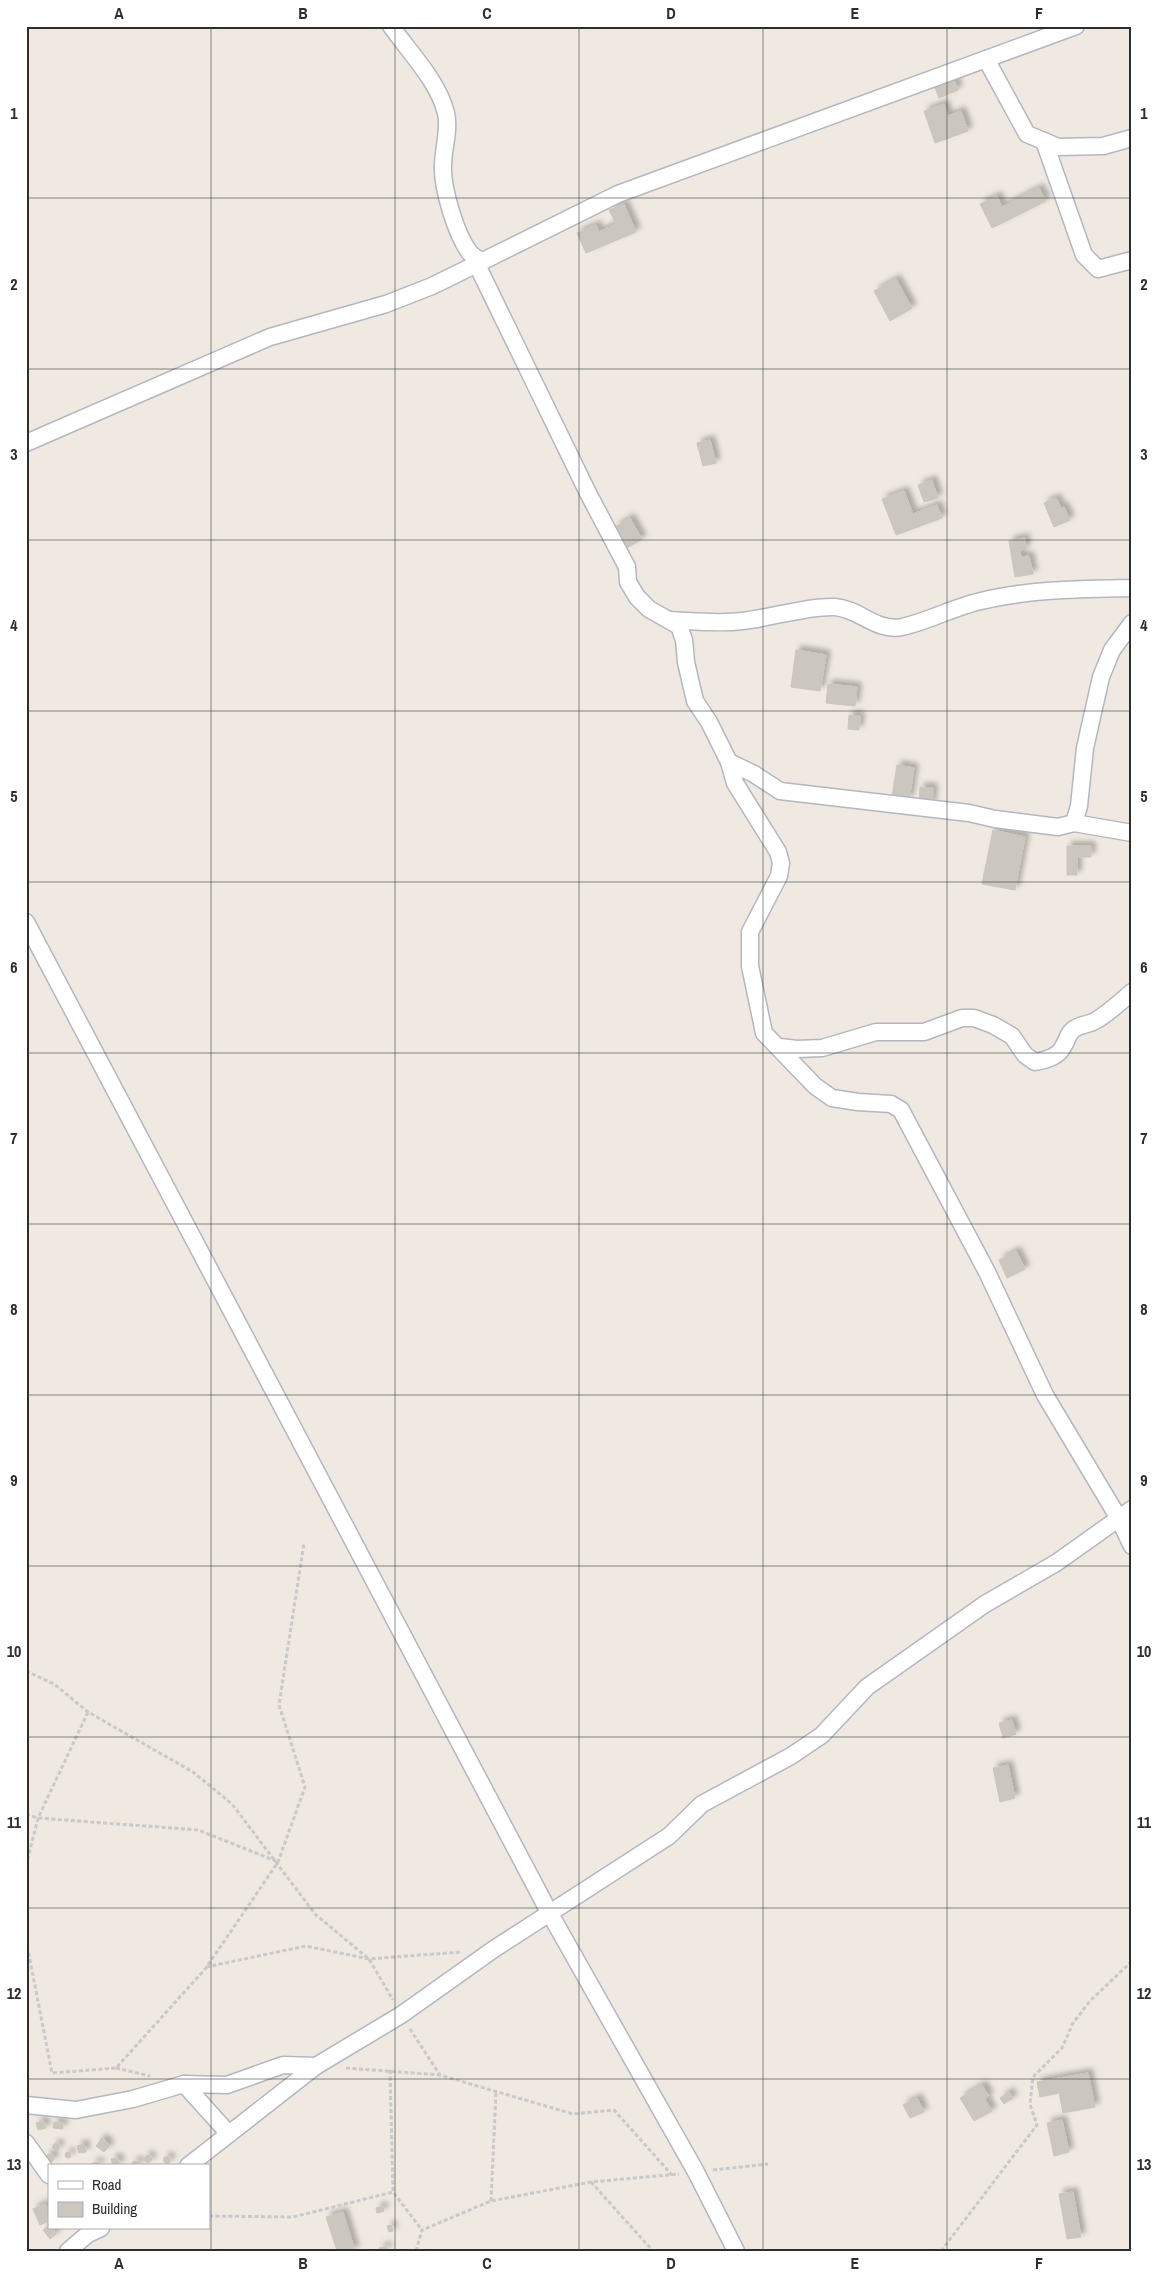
<svg xmlns="http://www.w3.org/2000/svg" width="1158" height="2277" font-family="'Archivo Narrow',sans-serif">
<style>
.building{fill:#cbc7bf;stroke:#cbc5ba;filter:url(#shadow)}
.lines{fill:none;stroke-linecap:round;stroke-linejoin:round}
.street-casing{stroke:#b4b7c1;stroke-width:19}
.path{stroke:#c9c9c9;stroke-width:3;stroke-dasharray:4 2.5;stroke-linecap:butt}
.street{stroke:#fff;stroke-width:16}
.grid{fill:none;stroke:#2e2e2e;stroke-width:1;stroke-opacity:0.55}
.neatline{fill:none;stroke:#2e2e2e;stroke-width:2}
.grid-label{font-size:16px;text-anchor:middle;font-weight:bold;fill:#2e2e2e}
</style>
<defs>
<filter id="shadow"><feDropShadow dx="4.5" dy="-4.5" stdDeviation="2.5" flood-color="#0004"/></filter>
</defs>
<rect width="100%" height="100%" fill="#efe9e1"/>
<g class="building">
<polygon points="953,77 958,90 939,98 934,85"/>
<polygon points="944,104 948,116 961,111 968,131 935,143 924,111"/>
<polygon points="1039,188 1046,201 992,228 980,204 997,196 1002,207"/>
<polygon points="624,204 636,232 586,253 577,233 596,225 599,232 616,224 609,210"/>
<polygon points="896,279 912,308 890,321 874,291"/>
<polygon points="710,440 716,463 703,466 697,443"/>
<polygon points="932,480 938,498 924,502 918,485"/>
<polygon points="904,491 913,514 937,505 942,518 896,535 882,499"/>
<polygon points="1056,498 1061,508 1064,507 1070,520 1054,527 1044,503"/>
<polygon points="630,518 642,539 627,548 615,527"/>
<polygon points="1025,538 1026,549 1020,550 1021,557 1029,556 1033,574 1015,577 1009,541"/>
<polygon points="796,650 826,655 820,691 791,687"/>
<polygon points="828,684 857,687 855,706 826,703"/>
<polygon points="849,715 860,716 859,730 848,729"/>
<polygon points="897,765 914,768 909,800 892,797"/>
<polygon points="920,787 933,788 932,804 919,803"/>
<polygon points="993,830 1025,837 1015,890 982,884"/>
<polygon points="1067,846 1091,846 1091,857 1077,857 1077,875 1067,875"/>
<polygon points="1016,1251 1025,1269 1007,1278 999,1260"/>
<polygon points="1012,1720 1016,1734 1003,1738 999,1723"/>
<polygon points="1008,1765 1015,1798 1000,1802 993,1768"/>
<polygon points="1088,2073 1095,2107 1063,2113 1059,2093 1040,2097 1037,2082"/>
<polygon points="982,2085 989,2096 985,2099 992,2111 974,2121 960,2098"/>
<polygon points="1009,2092 1013,2098 1004,2104 1000,2098"/>
<polygon points="917,2098 924,2112 910,2118 903,2105"/>
<polygon points="1062,2120 1069,2152 1054,2156 1047,2123"/>
<polygon points="44,2121 46,2128 38,2130 36,2123"/>
<polygon points="54,2122 63,2123 63,2129 53,2128"/>
<polygon points="102,2138 110,2145 104,2152 96,2146"/>
<circle cx="56" cy="2147" r="3.5"/>
<polygon points="84,2144 86,2152 79,2153 77,2146"/>
<circle cx="68" cy="2155" r="3"/>
<circle cx="50" cy="2158" r="4"/>
<circle cx="148" cy="2159" r="3.5"/>
<circle cx="167" cy="2160" r="3.5"/>
<polygon points="118,2158 120,2165 113,2166 111,2159"/>
<polygon points="139,2161 140,2166 133,2166 132,2162"/>
<polygon points="99,2162 100,2166 92,2166 92,2163"/>
<polygon points="1073,2192 1081,2237 1067,2239 1059,2194"/>
<polygon points="45,2204 49,2212 49,2221 40,2225 33,2209"/>
<polygon points="383,2206 384,2211 377,2213 376,2208"/>
<polygon points="343,2212 355,2251 337,2251 326,2217"/>
<polygon points="49,2225 49,2228 52,2228 56,2234 50,2239 43,2230"/>
<polygon points="391,2225 393,2231 389,2232 387,2226"/>
<polygon points="386,2246 388,2250 380,2251 379,2248"/>
</g>
<g class="lines">
<g class="street-casing">
<g id="street">
<polyline points="1076,26 618,194 491,257 481,262 479,269 588,493 627,567 628,582 637,597 649,609 679,626 684,640 686,662 695,701 709,722 729,762 735,783 778,852 781,863 779,876 750,932 750,966 764,1033 815,1086 832,1098 858,1102 891,1104 901,1110 987,1272 1045,1395 1118,1517 1132,1546"/>
<polyline points="986,59 1027,134 1058,147 1103,146 1132,138"/>
<polyline points="1044,141 1084,255 1098,269 1132,260"/>
<path d="M26,443L270,337L386,304L432,286L481,262C478,259 473,256 470,253C456,235 442,188 443,166C443,149 450,129 446,113C438,81 410,53 391,26"/>
<path d="M670,620C693,621 718,624 742,621C771,618 806,606 835,607C860,609 876,632 902,627C929,621 954,607 981,601C1030,589 1082,589 1132,588"/>
<polyline points="729,762 754,774 780,791 969,813 995,819 1058,827 1074,823 1079,806 1085,748 1101,677 1112,650 1132,623"/>
<polyline points="1074,823 1132,833"/>
<polyline points="26,922 549,1912 696,2172 736,2251"/>
<path d="M780,1047L797,1049L822,1048L876,1032H924L962,1018H974L993,1025L1012,1036L1025,1055L1035,1062C1046,1060 1059,1057 1064,1045C1068,1039 1067,1034 1074,1029C1081,1024 1088,1025 1095,1021C1108,1014 1120,1002 1132,992"/>
<polyline points="184,2084 229,2134"/>
<polyline points="26,2105 76,2110 133,2099 184,2084 227,2085 283,2065 316,2066"/>
<polyline points="26,2143 49,2175"/>
<polyline points="188,2166 316,2066 401,2015 494,1949 669,1836 702,1804 791,1756 822,1735 867,1687 985,1604 1056,1563 1132,1509"/>
<polyline points="68,2251 88,2234 101,2228"/>
</g>
</g>
<g class="path">
<polyline points="26,1671 54,1684 88,1712 193,1772 232,1804 315,1914 369,1959 393,2000"/>
<polyline points="26,1814 38,1818 198,1830 276,1861"/>
<polyline points="26,1866 38,1818 88,1712"/>
<polyline points="26,1940 52,2073 116,2068 206,1968 278,1862 305,1787 279,1705 304,1543"/>
<polyline points="206,1967 306,1946 369,1959 461,1952"/>
<polyline points="410,2029 440,2075 573,2114 614,2110 672,2175"/>
<polyline points="116,2068 150,2076"/>
<polyline points="346,2068 440,2075"/>
<polyline points="390,2070 393,2192 422,2230"/>
<polyline points="713,2170 768,2164"/>
<polyline points="591,2182 653,2251"/>
<polyline points="491,2201 496,2093"/>
<polyline points="209,2216 293,2217 393,2192"/>
<polyline points="416,2251 422,2230 491,2201 591,2182 679,2174"/>
<polyline points="941,2251 1037,2125 1030,2104 1033,2077 1062,2048 1073,2023 1090,2001 1132,1961"/>
</g>
<use href="#street" class="street"/>
</g>
<path class="grid" d="M211,26V2251M395,26V2251M579,26V2251M763,26V2251M947,26V2251M26,198H1132M26,369H1132M26,540H1132M26,711H1132M26,882H1132M26,1053H1132M26,1224H1132M26,1395H1132M26,1566H1132M26,1737H1132M26,1908H1132M26,2079H1132"/>
<rect width="1158" height="2277" fill="none" stroke="#ffffff" stroke-width="55"/>
<rect x="48" y="2164" width="162" height="65" fill="#ffffff" stroke="#ababab"/>
<rect x="58" y="2181" width="25" height="8" fill="#ffffff" stroke="#ababab"/>
<text x="92" y="2190" font-size="15" fill="#2e2e2e">Road</text>
<rect x="58" y="2202" width="25" height="15" fill="#cbc7bf" stroke="#ababab"/>
<text x="92" y="2214" font-size="15" fill="#2e2e2e">Building</text>
<rect x="28" y="28" width="1102" height="2222" class="neatline"/>
<g class="grid-label">
<text x="119" y="19">A</text>
<text x="303" y="19">B</text>
<text x="487" y="19">C</text>
<text x="671" y="19">D</text>
<text x="855" y="19">E</text>
<text x="1039" y="19">F</text>
<text x="14" y="119">1</text>
<text x="1144" y="119">1</text>
<text x="14" y="290">2</text>
<text x="1144" y="290">2</text>
<text x="14" y="460">3</text>
<text x="1144" y="460">3</text>
<text x="14" y="631">4</text>
<text x="1144" y="631">4</text>
<text x="14" y="802">5</text>
<text x="1144" y="802">5</text>
<text x="14" y="973">6</text>
<text x="1144" y="973">6</text>
<text x="14" y="1144">7</text>
<text x="1144" y="1144">7</text>
<text x="14" y="1315">8</text>
<text x="1144" y="1315">8</text>
<text x="14" y="1486">9</text>
<text x="1144" y="1486">9</text>
<text x="14" y="1657">10</text>
<text x="1144" y="1657">10</text>
<text x="14" y="1828">11</text>
<text x="1144" y="1828">11</text>
<text x="14" y="1999">12</text>
<text x="1144" y="1999">12</text>
<text x="14" y="2170">13</text>
<text x="1144" y="2170">13</text>
<text x="119" y="2269">A</text>
<text x="303" y="2269">B</text>
<text x="487" y="2269">C</text>
<text x="671" y="2269">D</text>
<text x="855" y="2269">E</text>
<text x="1039" y="2269">F</text>
</g>
</svg>
